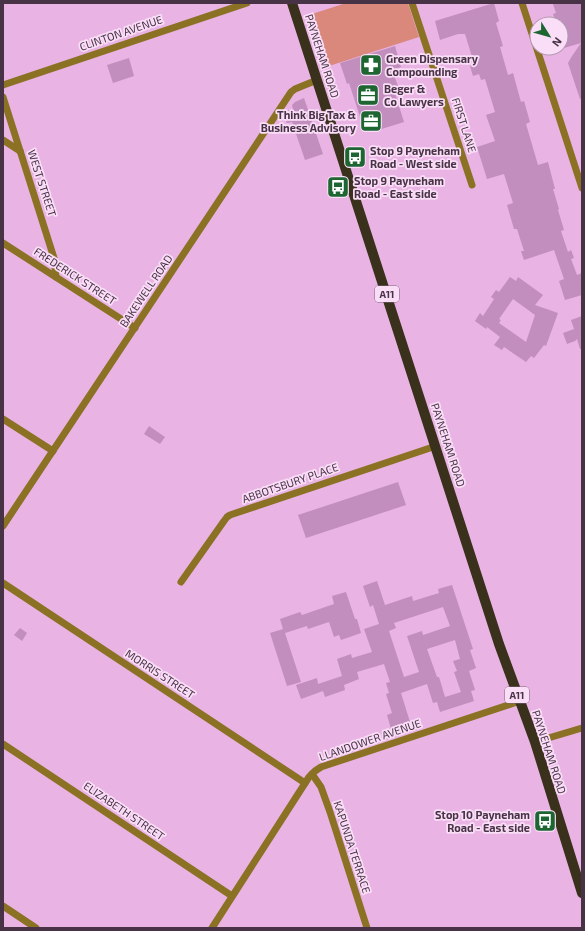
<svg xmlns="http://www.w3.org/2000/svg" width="585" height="931" font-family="'Exo 2',sans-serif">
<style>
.green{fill:#da887b}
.building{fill:#c18ebd;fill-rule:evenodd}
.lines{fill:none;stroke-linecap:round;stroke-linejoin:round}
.minor{stroke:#8b7124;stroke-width:7}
.major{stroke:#39311b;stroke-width:10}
.labels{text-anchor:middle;stroke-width:3.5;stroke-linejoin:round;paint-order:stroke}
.shield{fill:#fadef7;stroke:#7d667b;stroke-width:1}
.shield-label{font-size:10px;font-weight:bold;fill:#483346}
.street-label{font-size:11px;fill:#483346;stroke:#fadef7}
.poi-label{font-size:11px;font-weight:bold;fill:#483346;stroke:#fadef7;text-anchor:start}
</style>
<rect width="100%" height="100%" fill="#e9b3e4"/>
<polygon class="green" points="346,3 408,3 419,37 329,66 312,14"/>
<g class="building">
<polygon points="494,3 499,21 496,23 503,46 500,47 508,75 513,73 521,102 524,101 530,122 526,124 538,165 548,162 555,189 553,189 559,209 558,210 564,230 561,231 568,252 571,250 574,258 571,259 577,275 582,273 582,295 565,300 559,281 564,279 554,250 524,260 521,251 524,251 517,229 514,229 507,205 513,203 504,174 487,179 477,147 495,141 486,115 495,112 485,79 481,80 479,74 473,76 470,66 473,65 471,60 473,60 465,34 458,34 440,40 435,21"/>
<polygon points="558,3 582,3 582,98 580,99 568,63 572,56 581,43 564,48 561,38 561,20 556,22 553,14 556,13 553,4"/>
<polygon points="395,46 401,67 392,70 398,86 393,87 404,122 372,132 371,130 365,132 349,83 347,84 340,63"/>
<polygon points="129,58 134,76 113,83 107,65"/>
<polygon points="304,98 323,154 305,160 292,122 287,123 284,116 287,111 293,109 292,105 295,102"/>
<path d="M510,277L516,281L518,277L543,295L535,305L558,313L546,346L544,345L534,358L531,356L526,362L504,347L502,350L494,345L500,337L487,327L486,329L475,321L480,313L483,316L494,299L491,297L496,290L499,292ZM513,299L535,315L526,342L499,323L501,320L499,319Z"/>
<polygon points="582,316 582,349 580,349 577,339 575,341 567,344 563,333 574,329 571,320"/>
<polygon points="149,426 165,437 160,444 144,434"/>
<polygon points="398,482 406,505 306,538 298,515"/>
<path d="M377,581L385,605L412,596L413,601L439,593L438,589L452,585L473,649L470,650L476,668L469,671L475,690L471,691L474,701L440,712L437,702L433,703L427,684L401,693L410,722L391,729L387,715L392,713L386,694L389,693L386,683L390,682L384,664L357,672L359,679L344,685L345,690L325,697L323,691L301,699L296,685L317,678L318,684L342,676L337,659L351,654L352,658L372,652L364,629L379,624L373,605L370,607L363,586ZM443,607L450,626L423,635L422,631L407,636L419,672L404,677L389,631L396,628L394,623ZM455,640L460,659L453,661L457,671L454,672L461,692L445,697L439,677H437L427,649Z"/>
<polygon points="346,592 355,619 357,619 361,633 341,640 339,635 334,637 329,622 308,629 307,626 285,633 301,682 287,686 270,633 283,629 280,619 300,612 302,615 334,604 332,596"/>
<polygon points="20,628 27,633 22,641 14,635"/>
</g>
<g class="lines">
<g class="minor">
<polyline points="412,3 472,185"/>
<polyline points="522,3 582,188"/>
<polyline points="3,85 247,3"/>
<polyline points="3,97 54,258 56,277"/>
<polyline points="3,140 20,151"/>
<polyline points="3,243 135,328"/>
<polyline points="3,419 53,451"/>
<polyline points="3,526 291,92 295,89 317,80"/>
<polyline points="181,582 224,521 227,517 230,515 436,446"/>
<polyline points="3,583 305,783"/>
<polyline points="535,742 582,728"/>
<polyline points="3,744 232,896"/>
<polyline points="312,774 321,787 330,812 367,928"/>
<polyline points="3,906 36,928"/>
<polyline points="212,928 309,777 315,771 321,767 520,701"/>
</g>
<polyline class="major" points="292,3 499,644 535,742 582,893"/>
</g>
<defs>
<g id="pharmacy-square" transform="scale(1.15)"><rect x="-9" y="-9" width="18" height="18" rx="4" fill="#1d6632" stroke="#fadef7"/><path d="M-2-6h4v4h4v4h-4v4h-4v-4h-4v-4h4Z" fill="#fff"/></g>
<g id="office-square" transform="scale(1.15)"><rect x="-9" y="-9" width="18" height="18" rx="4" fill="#1d6632" stroke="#fadef7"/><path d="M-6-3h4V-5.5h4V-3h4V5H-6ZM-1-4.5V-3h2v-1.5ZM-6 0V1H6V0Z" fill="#fff"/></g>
<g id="bus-square" transform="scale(1.15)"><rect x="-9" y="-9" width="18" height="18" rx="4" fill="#1d6632" stroke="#fadef7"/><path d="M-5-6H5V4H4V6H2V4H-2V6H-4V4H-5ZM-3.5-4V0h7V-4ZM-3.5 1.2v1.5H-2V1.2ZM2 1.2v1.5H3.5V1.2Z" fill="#fff"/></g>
</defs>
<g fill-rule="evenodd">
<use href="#pharmacy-square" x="371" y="65"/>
<use href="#office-square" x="368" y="95"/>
<use href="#office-square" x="371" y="121"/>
<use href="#bus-square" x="355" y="157"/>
<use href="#bus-square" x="338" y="187"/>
<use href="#bus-square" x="545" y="821"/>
</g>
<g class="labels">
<g class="shield">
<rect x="375" y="286" width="24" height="16" rx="3"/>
<rect x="505" y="687" width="24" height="16" rx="3"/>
</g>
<g class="shield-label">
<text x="387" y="298">A11</text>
<text x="517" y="699">A11</text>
</g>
<g class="street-label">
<text transform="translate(121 33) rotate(-19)" y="4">CLINTON AVENUE</text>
<text transform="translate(322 56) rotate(72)" y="4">PAYNEHAM ROAD</text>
<text transform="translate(464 125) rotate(72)" y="4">FIRST LANE</text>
<text transform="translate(42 183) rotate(72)" y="4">WEST STREET</text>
<text transform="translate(75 276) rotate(33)" y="4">FREDERICK STREET</text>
<text transform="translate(146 291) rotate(-56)" y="4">BAKEWELL ROAD</text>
<text transform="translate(448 445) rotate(72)" y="4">PAYNEHAM ROAD</text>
<text transform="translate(290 483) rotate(-19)" y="4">ABBOTSBURY PLACE</text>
<text transform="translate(160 674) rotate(33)" y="4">MORRIS STREET</text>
<text transform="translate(370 740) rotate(-19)" y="4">LLANDOWER AVENUE</text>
<text transform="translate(549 752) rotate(72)" y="4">PAYNEHAM ROAD</text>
<text transform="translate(124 811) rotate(34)" y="4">ELIZABETH STREET</text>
<text transform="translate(352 847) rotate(72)" y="4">KAPUNDA TERRACE</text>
</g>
<g class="poi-label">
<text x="386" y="63">Green Dispensary<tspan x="386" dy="13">Compounding</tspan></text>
<text x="384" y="93">Beger &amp;<tspan x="384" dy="13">Co Lawyers</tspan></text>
<text x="356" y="119" text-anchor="end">Think Big Tax &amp;<tspan x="356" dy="13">Business Advisory</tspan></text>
<text x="370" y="155">Stop 9 Payneham<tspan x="370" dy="13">Road - West side</tspan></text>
<text x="354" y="185">Stop 9 Payneham<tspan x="354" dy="13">Road - East side</tspan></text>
<text x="530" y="819" text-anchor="end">Stop 10 Payneham<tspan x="530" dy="13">Road - East side</tspan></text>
</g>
</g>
<rect width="585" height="931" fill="none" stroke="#483346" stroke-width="8"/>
<g transform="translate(549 36) rotate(127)"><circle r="19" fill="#fadef7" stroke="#b39ab0"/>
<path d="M0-3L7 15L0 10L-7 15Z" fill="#1d6632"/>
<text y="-6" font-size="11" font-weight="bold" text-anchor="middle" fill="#483346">N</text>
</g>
</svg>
